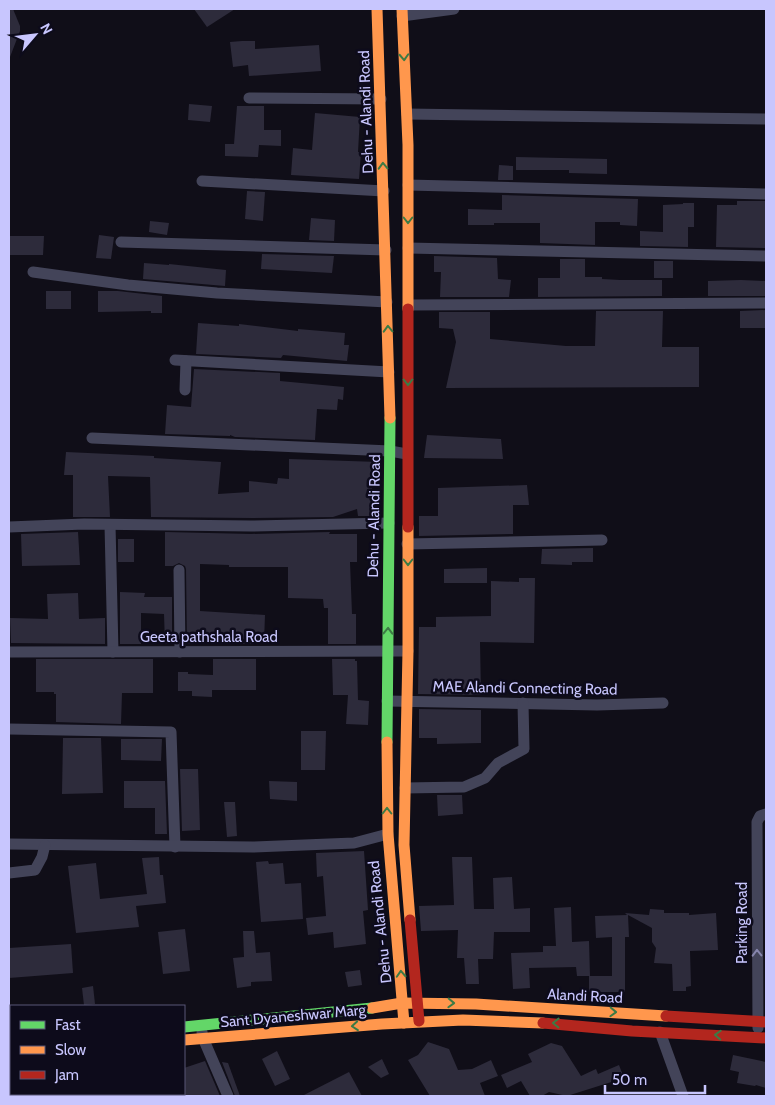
<svg xmlns="http://www.w3.org/2000/svg" width="775" height="1105" font-family="Cabin,sans-serif">
<style>
.building{fill:#2d2b3b}
.lines{fill:none;stroke-linecap:round;stroke-linejoin:round}
.street{stroke:#434459;stroke-width:11}
.fast{stroke:#63d668;stroke-width:11}
.slow{stroke:#ff974d;stroke-width:11}
.jam{stroke:#b3261e;stroke-width:11}
.oneway{stroke:#3c7b45}
.oneway2{stroke:#8685ac}
.labels{text-anchor:middle;stroke-width:5;stroke-linejoin:round;paint-order:stroke}
.street-label{font-size:15px;fill:#c8c6fe;stroke:#0d0b1b}
</style>
<rect width="100%" height="100%" fill="#100e18"/>
<g class="building">
<polygon points="9,9 13,9 20,26 20,31 10,57 9,57"/>
<polygon points="194,9 235,9 207,27"/>
<polygon points="242,41 255,41 255,49 319,45 321,71 249,76 248,65 233,67 230,42"/>
<polygon points="189,104 212,106 210,122 188,120"/>
<polygon points="237,106 264,106 264,130 281,130 281,146 259,145 258,157 225,156 225,144 234,144"/>
<polygon points="315,113 360,117 358,152 361,152 359,179 291,175 293,148 312,150"/>
<polygon points="516,157 607,159 607,174 569,173 569,170 516,170"/>
<polygon points="499,165 513,166 513,180 498,180"/>
<polygon points="247,191 265,192 263,221 245,219"/>
<polygon points="502,195 638,199 637,226 620,225 620,222 595,222 595,245 540,243 540,223 494,223 494,225 468,225 468,209 502,210"/>
<polygon points="737,201 766,201 766,248 716,247 717,205 737,205"/>
<polygon points="683,203 694,203 694,227 688,227 688,247 640,246 640,231 663,232 663,205 683,204"/>
<polygon points="311,218 335,220 334,241 309,240"/>
<polygon points="150,221 169,223 167,235 149,232"/>
<polygon points="99,235 114,237 111,259 96,258"/>
<polygon points="10,236 44,236 43,255 9,255"/>
<polygon points="262,254 334,256 332,273 261,269"/>
<polygon points="434,256 497,258 498,279 511,280 509,297 440,297 441,272 434,272"/>
<polygon points="560,259 585,259 585,277 602,277 602,279 620,280 662,280 662,296 538,297 538,278 560,278"/>
<rect x="654" y="261" width="19" height="17"/>
<polygon points="144,263 169,265 169,264 226,270 225,286 143,279"/>
<polygon points="741,280 766,281 766,296 708,296 708,281"/>
<rect x="46" y="291" width="25" height="18"/>
<polygon points="98,291 118,291 162,296 162,313 151,313 151,311 98,312"/>
<polygon points="766,310 766,328 740,328 740,311"/>
<polygon points="596,311 663,311 662,347 699,347 699,387 446,388 456,342 453,329 439,328 439,312 490,312 490,339 566,346 595,346"/>
<polygon points="198,323 239,326 239,324 298,331 298,329 345,333 344,345 349,345 347,361 283,355 281,358 196,354"/>
<polygon points="194,369 280,373 280,381 344,387 343,400 338,399 337,410 317,409 315,440 235,437 230,435 230,436 165,434 167,405 191,407"/>
<polygon points="427,435 501,439 503,459 424,458"/>
<polygon points="66,452 154,456 154,458 221,462 218,494 249,492 249,481 277,484 278,478 289,479 289,459 379,462 379,480 371,480 375,516 358,516 357,509 333,517 251,518 151,517 150,477 108,476 110,517 73,517 73,475 64,475"/>
<polygon points="527,485 529,505 513,505 513,534 419,536 419,516 438,516 438,488"/>
<polygon points="78,532 80,565 22,566 21,534"/>
<polygon points="165,532 251,534 330,532 329,534 357,534 357,562 350,562 352,614 356,614 356,644 328,644 328,608 324,608 323,599 288,598 288,567 229,567 229,565 200,564 200,611 265,615 264,642 255,641 255,644 187,644 186,569 185,566 179,563 173,566 165,566"/>
<rect x="118" y="539" width="16" height="23"/>
<polygon points="593,548 593,562 572,562 572,565 541,564 542,549"/>
<polygon points="487,568 487,583 444,583 444,569"/>
<polygon points="519,578 535,578 534,643 480,642 481,695 418,694 419,627 436,627 436,617 491,616 491,581 519,582"/>
<polygon points="120,592 145,593 144,597 172,597 172,644 165,644 164,614 141,613 141,644 120,644"/>
<polygon points="78,593 79,619 105,618 105,644 11,643 10,618 48,619 47,594"/>
<polygon points="36,659 153,659 153,693 122,693 121,724 56,722 56,694 54,694 54,692 36,692"/>
<polygon points="213,659 256,659 256,690 212,690 212,697 192,696 192,691 178,691 178,672 188,672 188,674 213,675"/>
<polygon points="332,659 355,659 355,661 357,661 358,700 369,701 368,725 346,724 348,695 333,695"/>
<polygon points="419,709 481,710 481,743 437,744 437,738 419,738"/>
<polygon points="301,731 326,731 325,770 301,770"/>
<polygon points="63,738 101,738 103,793 62,794"/>
<polygon points="121,739 162,739 161,761 121,760"/>
<polygon points="180,769 198,769 200,830 182,831"/>
<polygon points="124,781 165,781 167,834 155,834 155,808 124,808"/>
<polygon points="269,781 297,782 297,801 270,799"/>
<polygon points="437,795 462,795 463,814 438,816"/>
<polygon points="224,802 235,802 237,836 227,837"/>
<polygon points="364,851 368,910 363,911 366,944 334,948 333,932 308,935 306,918 326,916 323,876 317,877 316,853"/>
<polygon points="159,857 160,875 163,875 166,903 136,906 139,927 76,933 68,866 96,863 100,899 147,894 142,858"/>
<polygon points="452,857 472,857 474,909 494,909 493,878 512,877 514,909 530,908 530,932 494,932 493,959 478,959 479,984 466,984 464,958 457,958 458,930 421,931 419,906 454,905"/>
<polygon points="268,861 269,864 283,863 285,884 301,883 303,919 261,922 256,862"/>
<polygon points="571,907 572,942 589,941 590,976 577,976 576,967 529,968 530,988 513,989 511,953 543,952 543,946 556,946 554,908"/>
<polygon points="650,909 664,910 664,913 689,913 689,915 716,913 718,950 690,951 691,986 686,987 686,991 673,991 672,964 654,963 656,948 652,942 652,928 628,915 629,937 625,937 625,992 589,992 589,976 612,976 612,937 596,938 595,916 627,915 625,913 649,915"/>
<polygon points="185,929 190,971 163,974 158,932"/>
<polygon points="243,931 254,931 256,953 270,952 272,981 251,982 251,986 237,988 233,958 244,957"/>
<polygon points="71,944 73,973 9,978 9,948"/>
<polygon points="360,970 362,985 348,987 345,972"/>
<polygon points="93,986 95,1004 84,1005 82,988"/>
<polygon points="428,1042 449,1049 458,1070 472,1069 491,1060 498,1076 480,1083 485,1096 430,1096 408,1060 418,1055"/>
<polygon points="551,1043 562,1046 581,1076 596,1069 598,1074 619,1065 624,1078 567,1096 549,1092 542,1096 530,1096 521,1081 507,1088 501,1075 532,1062 528,1054"/>
<polygon points="277,1051 290,1079 275,1086 262,1059"/>
<polygon points="733,1055 766,1062 766,1088 756,1085 755,1086 737,1083 739,1072 730,1070"/>
<polygon points="382,1059 389,1074 381,1078 368,1067"/>
<polygon points="205,1061 220,1096 184,1096 184,1068"/>
<polygon points="222,1062 228,1063 240,1096 235,1096"/>
<polygon points="349,1072 362,1096 302,1096"/>
</g>
<g class="lines">
<g class="street">
<polyline points="402,16 454,9"/>
<polyline points="249,98 381,99"/>
<polyline points="407,114 766,119"/>
<polyline points="202,181 384,191"/>
<polyline points="408,185 766,194"/>
<polyline points="121,242 386,250"/>
<polyline points="408,248 766,256"/>
<polyline points="33,272 128,285 217,293 387,302"/>
<polyline points="408,305 766,303"/>
<polyline points="175,360 389,372"/>
<polyline points="185,390 186,361"/>
<polyline points="92,438 390,451 407,454"/>
<polyline points="110,525 113,652"/>
<polyline points="9,527 84,524 251,526 389,523"/>
<polyline points="407,544 602,540"/>
<polyline points="179,570 180,652"/>
<polyline points="9,652 408,651"/>
<polyline points="387,701 597,705 663,703"/>
<polyline points="9,729 171,732 175,847"/>
<polyline points="405,788 464,787 485,778 498,763 524,749 523,703"/>
<polyline points="9,844 253,847 354,843 388,834"/>
<polyline points="9,873 35,870 42,857 45,845"/>
<polyline points="758,1028 757,822 760,816 766,814"/>
<polyline points="202,1032 203,1038 228,1096"/>
<polyline points="660,1032 683,1096"/>
<polyline points="176,1094 177,1096"/>
</g>
<g class="fast">
<polyline points="387,742 390,418"/>
<polyline points="184,1027 372,1008"/>
<polyline points="9,1056 11,1056"/>
</g>
<g class="slow">
<polyline points="377,9 390,418"/>
<polyline points="402,9 408,145 408,309"/>
<polyline points="408,527 408,651 404,845 410,920"/>
<polyline points="387,742 388,834 404,1023"/>
<polyline points="372,1008 402,1003 476,1004 666,1016"/>
<polyline points="184,1040 382,1024 463,1020 543,1023"/>
</g>
<g class="jam">
<polyline points="408,309 408,527"/>
<polyline points="410,920 419,1021"/>
<polyline points="666,1016 766,1022"/>
<polyline points="543,1023 632,1031 766,1038"/>
<polyline points="9,1041 11,1040"/>
</g>
</g>
<defs><path id="oneway-chevron" d="M-2-3.5L2.5 0L-2 3.5" fill="none" stroke-width="1.6" stroke-linecap="round" stroke-linejoin="round" transform="scale(1.25)"/></defs>
<g class="oneway">
<use href="#oneway-chevron" transform="translate(404 57) rotate(87)"/>
<use href="#oneway-chevron" transform="translate(383 166) rotate(-92)"/>
<use href="#oneway-chevron" transform="translate(408 220) rotate(90)"/>
<use href="#oneway-chevron" transform="translate(388 329) rotate(-92)"/>
<use href="#oneway-chevron" transform="translate(408 382) rotate(90)"/>
<use href="#oneway-chevron" transform="translate(408 562) rotate(90)"/>
<use href="#oneway-chevron" transform="translate(388 631) rotate(-89)"/>
<use href="#oneway-chevron" transform="translate(387 811) rotate(-90)"/>
<use href="#oneway-chevron" transform="translate(401 974) rotate(-93)"/>
<use href="#oneway-chevron" transform="translate(451 1003) rotate(2)"/>
<use href="#oneway-chevron" transform="translate(613 1012) rotate(2)"/>
<use href="#oneway-chevron" transform="translate(556 1023) rotate(-179)"/>
<use href="#oneway-chevron" transform="translate(355 1026) rotate(175)"/>
<use href="#oneway-chevron" transform="translate(718 1035) rotate(-177)"/>
</g>
<use class="oneway2" href="#oneway-chevron" transform="translate(757 953) rotate(-91)"/>
<g class="labels">
<g class="street-label">
<text transform="translate(366 112) rotate(-92)" y="5">Dehu - Alandi Road</text>
<text transform="translate(374 516) rotate(-89)" y="5">Dehu - Alandi Road</text>
<text x="209" y="642">Geeta pathshala Road</text>
<text transform="translate(525 688) rotate(1)" y="5">MAE Alandi Connecting Road</text>
<text transform="translate(380 922) rotate(-96)" y="5">Dehu - Alandi Road</text>
<text transform="translate(742 923) rotate(-90)" y="5">Parking Road</text>
<text transform="translate(585 996) rotate(3)" y="5">Alandi Road</text>
<text transform="translate(293 1016) rotate(-5)" y="5">Sant Dyaneshwar Marg</text>
</g>
</g>
<rect width="775" height="1105" fill="none" stroke="#c8c6fe" stroke-width="20"/>
<rect x="10" y="1005" width="175" height="90" fill="#0d0b1b" stroke="#585676"/>
<rect x="20" y="1021" width="25" height="8" fill="#63d668" stroke="#585676"/>
<text x="55" y="1030" font-size="15" fill="#c8c6fe">Fast</text>
<rect x="20" y="1046" width="25" height="8" fill="#ff974d" stroke="#585676"/>
<text x="55" y="1055" font-size="15" fill="#c8c6fe">Slow</text>
<rect x="20" y="1071" width="25" height="8" fill="#b3261e" stroke="#585676"/>
<text x="55" y="1080" font-size="15" fill="#c8c6fe">Jam</text>
<g transform="translate(35 35) rotate(62)" stroke="#0d0b1b" stroke-width="4" paint-order="stroke">
<path d="M0-4L9 19L0 12L-9 19Z" fill="#c8c6fe"/>
<text y="-8" font-size="14" font-weight="bold" text-anchor="middle" fill="#c8c6fe">N</text>
</g>
<path d="M605 1085v8h100v-8" fill="none" stroke="#c8c6fe" stroke-width="2.5"/>
<text x="612" y="1085" font-size="15" fill="#c8c6fe" stroke="#0d0b1b" stroke-width="4" paint-order="stroke">50 m</text>
</svg>
